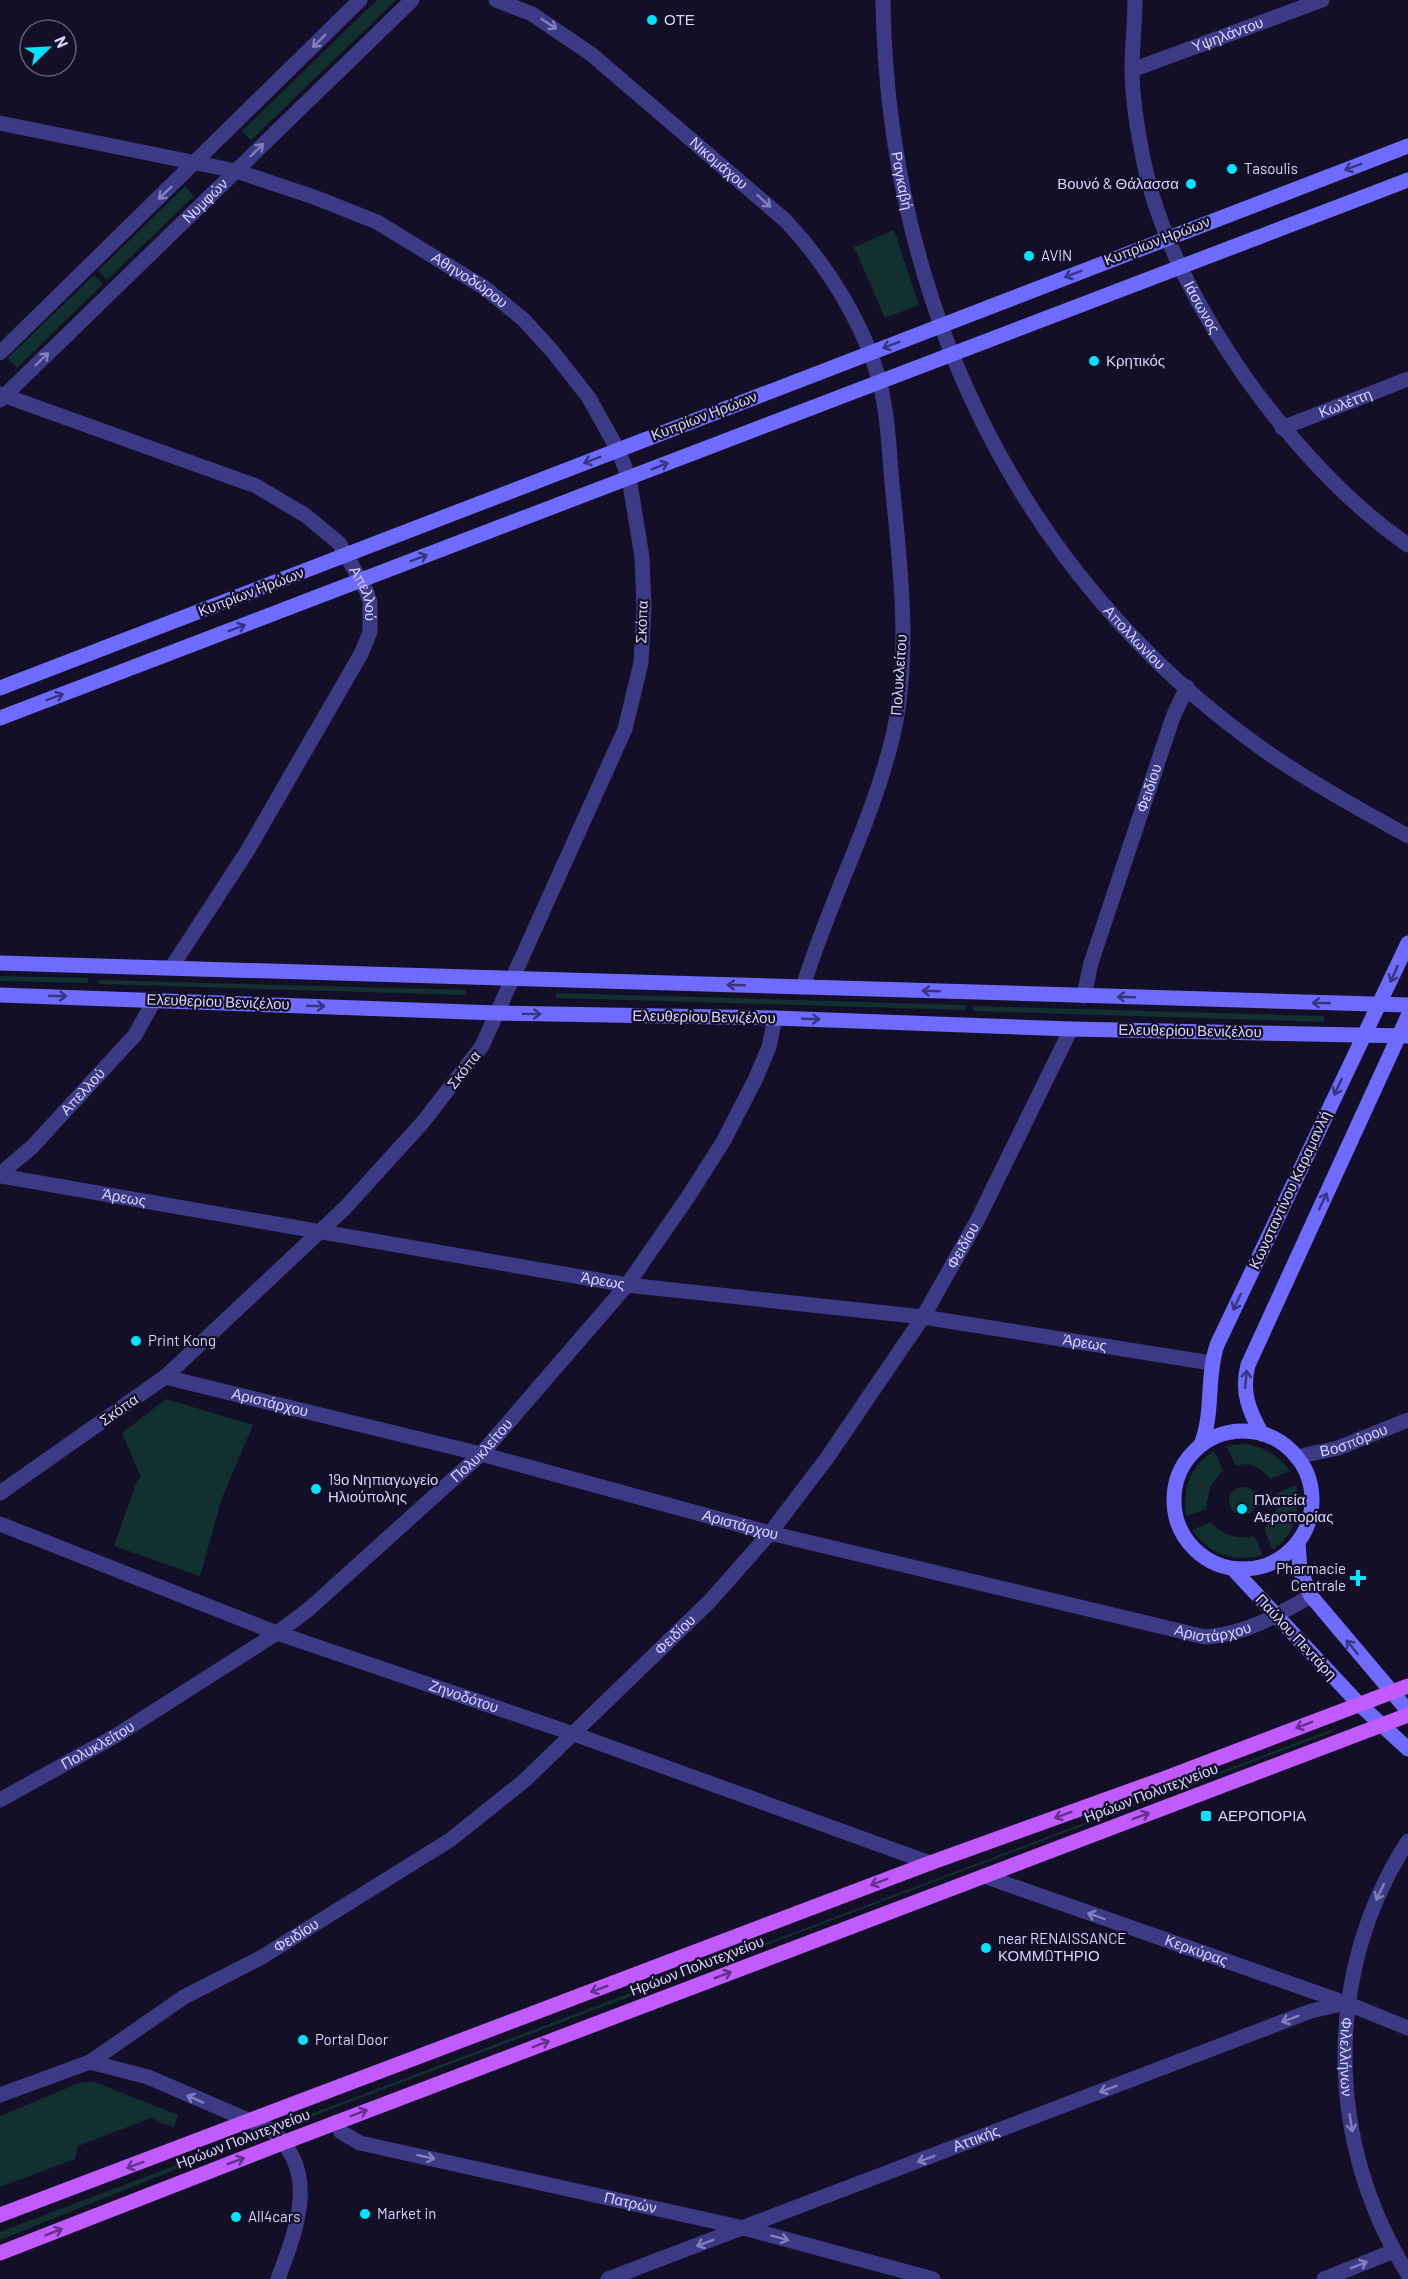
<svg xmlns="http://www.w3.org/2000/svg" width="1408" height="2279" font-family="Barlow,sans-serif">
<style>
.green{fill:#12302f}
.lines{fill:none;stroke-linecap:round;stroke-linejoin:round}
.street{stroke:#3d3a85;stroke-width:15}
.secondary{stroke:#6f6bff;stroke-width:15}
.primary{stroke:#c25bff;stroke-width:15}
.oneway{stroke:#837fbc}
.oneway2{stroke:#38347d}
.oneway3{stroke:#623188}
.poi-dot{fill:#00e5ff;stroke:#130f26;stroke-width:2}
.labels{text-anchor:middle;stroke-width:4.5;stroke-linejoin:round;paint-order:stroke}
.poi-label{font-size:15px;fill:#d9d4ff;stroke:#130f26;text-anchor:start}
.street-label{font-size:15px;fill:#d9d4ff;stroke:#130f26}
</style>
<rect width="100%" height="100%" fill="#130f26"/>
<g class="green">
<polygon points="377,0 396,0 251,140 242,131"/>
<polygon points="185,186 194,196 107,280 98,271"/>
<polygon points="894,230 919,305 885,318 854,247"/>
<polygon points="94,275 103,284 17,368 8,358"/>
<polygon points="0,976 88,978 88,983 0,981"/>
<polygon points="99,980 466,990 466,995 99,984"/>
<polygon points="556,993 966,1005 966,1010 556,998"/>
<polygon points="973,1006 1324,1016 1324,1022 973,1011"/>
<polygon points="166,1399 253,1425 222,1498 200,1576 114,1546 137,1481 141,1477 122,1433"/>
<path d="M1243,1444C1262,1446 1278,1454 1290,1471L1270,1479C1261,1468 1250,1461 1236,1466L1226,1446Z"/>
<path d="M1214,1451L1223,1470L1210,1487L1206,1509L1186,1516C1183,1489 1189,1466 1214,1451Z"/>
<path d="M1296,1485C1301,1512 1295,1533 1273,1550L1264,1529C1274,1519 1280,1507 1277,1493Z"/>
<circle cx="1243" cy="1501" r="14"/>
<path d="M1211,1522C1220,1535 1240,1540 1254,1536L1263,1555C1234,1563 1209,1555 1192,1530Z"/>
<polygon points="1331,1730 1332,1732 735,1957 734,1955"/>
<polygon points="723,1958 724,1961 305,2119 303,2117"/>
<polygon points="92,2081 178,2115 174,2128 151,2118 78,2146 75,2159 0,2187 0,2116 79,2083"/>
<polygon points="187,2161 189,2164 0,2240 0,2232"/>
</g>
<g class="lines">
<g class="street">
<path id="s1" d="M496,0L532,14L591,54L786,221C827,265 865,325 880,384C888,416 889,450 892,483C900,563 911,652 894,731C874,820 829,900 803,987"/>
<path id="s2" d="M883,0C887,299 1017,576 1264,750C1310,782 1359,809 1408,836"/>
<path id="s3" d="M1135,0C1135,23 1132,46 1132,68C1132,102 1139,140 1146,172C1177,304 1297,469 1408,545"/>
<path id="s4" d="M1132,70L1322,0"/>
<path id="s5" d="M0,123L236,171L314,197L377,222L485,288L524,320L553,352L589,398L618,450L629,478L634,508L642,557L644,608L641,663L625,729L482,1046L423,1122L345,1208L165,1377L0,1493"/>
<polyline points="0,353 360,0"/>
<path id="s6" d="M0,394L256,486L305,515L339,543L366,590L370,602V632L361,654L246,853L171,968"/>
<path id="s7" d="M0,400L412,0"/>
<path id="s8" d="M1282,428L1408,379"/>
<path id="s9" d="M1084,996L1091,963L1173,717L1187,687"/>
<path id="s10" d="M0,1174L32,1147L135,1035L155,999"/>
<path id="s11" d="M0,1176L627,1285L923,1317L1211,1363"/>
<path id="s12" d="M165,1377L481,1454L770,1533L1205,1637C1246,1634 1276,1616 1311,1596"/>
<path id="s13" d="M1296,1457L1338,1448L1408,1420"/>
<path id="s14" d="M0,1524L277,1633L574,1734L930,1863"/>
<path id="s15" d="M0,1800L117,1735L277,1633L309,1609L481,1454L627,1285L688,1197L723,1142L755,1080L769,1047L775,1018"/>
<path id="s16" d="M1408,1841C1323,1971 1325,2143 1408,2274"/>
<path id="s17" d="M984,1876L1346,2003L1408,2028"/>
<path d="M90,2062L148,2077L271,2130C320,2171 297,2228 278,2279"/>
<path id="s18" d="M0,2095L90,2062L184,1997L262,1957L450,1840L524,1781L710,1601L770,1533L827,1458L923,1317L977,1221L1071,1029"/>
<path id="s19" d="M336,2122L341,2132L360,2143L744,2228L933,2279"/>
<path id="s20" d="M608,2279L1311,2011L1346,2003"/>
<polyline points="1324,2279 1394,2251"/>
</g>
<g class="secondary">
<polyline points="0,688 1408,146"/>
<polyline points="0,718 1408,180"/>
<polyline points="0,963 1408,1005"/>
<polyline points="0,995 497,1013 775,1018 1071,1029 1408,1036"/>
<circle cx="1243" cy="1500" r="69"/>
<path d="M1262,1434C1249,1411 1241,1392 1248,1365L1408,1016"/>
<path d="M1201,1445C1214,1412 1206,1378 1217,1345L1408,943"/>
<polyline points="1298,1542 1300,1570 1311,1596 1408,1711"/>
<polyline points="1233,1569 1359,1704 1408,1749"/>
</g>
<g class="primary">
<polyline points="0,2215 930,1863 1163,1779 1408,1686"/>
<polyline points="0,2253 285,2142 1408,1715"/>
</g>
</g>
<defs><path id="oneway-shaft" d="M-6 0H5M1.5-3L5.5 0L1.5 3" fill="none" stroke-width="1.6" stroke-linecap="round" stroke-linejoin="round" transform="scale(1.5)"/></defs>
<g class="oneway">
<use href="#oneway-shaft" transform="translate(549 24) rotate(33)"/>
<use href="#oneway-shaft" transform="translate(319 41) rotate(135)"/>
<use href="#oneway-shaft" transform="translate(257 150) rotate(-44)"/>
<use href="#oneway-shaft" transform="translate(165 193) rotate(136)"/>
<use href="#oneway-shaft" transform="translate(764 201) rotate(42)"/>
<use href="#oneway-shaft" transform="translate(42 359) rotate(-44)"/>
<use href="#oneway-shaft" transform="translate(1380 1892) rotate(116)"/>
<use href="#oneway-shaft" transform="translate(1096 1916) rotate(-161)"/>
<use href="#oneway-shaft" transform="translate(1290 2019) rotate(159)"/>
<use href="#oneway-shaft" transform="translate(1108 2089) rotate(159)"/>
<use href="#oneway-shaft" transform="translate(195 2099) rotate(-156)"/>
<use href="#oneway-shaft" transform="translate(1351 2123) rotate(81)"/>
<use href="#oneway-shaft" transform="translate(426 2157) rotate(13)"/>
<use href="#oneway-shaft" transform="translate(926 2159) rotate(159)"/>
<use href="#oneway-shaft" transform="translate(780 2238) rotate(15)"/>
<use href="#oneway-shaft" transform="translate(705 2243) rotate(159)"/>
<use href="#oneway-shaft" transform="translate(1359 2265) rotate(-22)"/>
</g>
<g class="oneway2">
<use href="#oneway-shaft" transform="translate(1353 167) rotate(159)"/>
<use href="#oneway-shaft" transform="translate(1073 274) rotate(159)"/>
<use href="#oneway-shaft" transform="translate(891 345) rotate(159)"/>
<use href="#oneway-shaft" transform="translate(592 460) rotate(159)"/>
<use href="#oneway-shaft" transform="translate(660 466) rotate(-22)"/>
<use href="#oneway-shaft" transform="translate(419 558) rotate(-21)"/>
<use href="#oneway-shaft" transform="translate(237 628) rotate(-21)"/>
<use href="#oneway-shaft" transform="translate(55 697) rotate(-21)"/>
<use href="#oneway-shaft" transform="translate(1394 974) rotate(114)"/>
<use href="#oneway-shaft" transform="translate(736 985) rotate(-178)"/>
<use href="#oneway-shaft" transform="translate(931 991) rotate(-178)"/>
<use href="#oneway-shaft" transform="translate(58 996) rotate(2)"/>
<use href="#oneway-shaft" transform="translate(1126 997) rotate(-178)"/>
<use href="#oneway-shaft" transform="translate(1321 1003) rotate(-178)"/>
<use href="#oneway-shaft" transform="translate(316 1006) rotate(2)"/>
<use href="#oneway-shaft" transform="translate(532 1014) rotate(1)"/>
<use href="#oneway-shaft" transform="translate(811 1019) rotate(2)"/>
<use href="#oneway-shaft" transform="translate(1338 1087) rotate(115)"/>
<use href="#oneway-shaft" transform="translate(1323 1201) rotate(-65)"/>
<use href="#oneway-shaft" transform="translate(1237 1302) rotate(115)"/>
<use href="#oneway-shaft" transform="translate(1246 1379) rotate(-84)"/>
<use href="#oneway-shaft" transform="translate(1352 1647) rotate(-129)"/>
</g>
<g class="oneway3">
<use href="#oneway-shaft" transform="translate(1304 1725) rotate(159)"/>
<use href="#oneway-shaft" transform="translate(1063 1815) rotate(160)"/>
<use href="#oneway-shaft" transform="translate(1141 1816) rotate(-21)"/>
<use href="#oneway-shaft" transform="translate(879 1882) rotate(159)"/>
<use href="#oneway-shaft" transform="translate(723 1975) rotate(-21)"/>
<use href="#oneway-shaft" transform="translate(599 1989) rotate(159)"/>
<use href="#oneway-shaft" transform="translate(541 2044) rotate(-21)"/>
<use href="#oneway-shaft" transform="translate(359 2113) rotate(-21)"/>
<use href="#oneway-shaft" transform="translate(236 2161) rotate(-21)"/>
<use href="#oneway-shaft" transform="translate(135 2165) rotate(160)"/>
<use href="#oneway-shaft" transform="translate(54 2232) rotate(-21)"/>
</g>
<g class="poi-dot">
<circle cx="652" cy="20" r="6"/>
<circle cx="1232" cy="169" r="6"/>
<circle cx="1191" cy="184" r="6"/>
<circle cx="1029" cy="256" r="6"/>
<circle cx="1094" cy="361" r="6"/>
<circle cx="136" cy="1341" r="6"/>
<circle cx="316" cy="1489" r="6"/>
<circle cx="1242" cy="1509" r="6"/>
<path d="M1355 1569h6v6h6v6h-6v6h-6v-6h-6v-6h6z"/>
<rect x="1200" y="1810" width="12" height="12" rx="3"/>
<circle cx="986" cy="1948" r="6"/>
<circle cx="303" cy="2040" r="6"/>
<circle cx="365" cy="2214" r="6"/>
<circle cx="236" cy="2217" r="6"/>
</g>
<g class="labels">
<g class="poi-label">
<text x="664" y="25">ΟΤΕ</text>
<text x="1244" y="174">Tasoulis</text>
<text x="1179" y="189" text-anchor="end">Βουνό &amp; Θάλασσα</text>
<text x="1041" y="261">AVIN</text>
<text x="1106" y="366">Κρητικός</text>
<text x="148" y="1346">Print Kong</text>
<text x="328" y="1485">19ο Νηπιαγωγείο<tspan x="328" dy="17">Ηλιούπολης</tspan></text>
<text x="1254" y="1505">Πλατεία<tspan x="1254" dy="17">Αεροπορίας</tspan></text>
<text x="1346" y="1574" text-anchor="end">Pharmacie<tspan x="1346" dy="17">Centrale</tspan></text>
<text x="1218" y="1821">ΑΕΡΟΠΟΡΙΑ</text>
<text x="998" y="1944">near RENAISSANCE<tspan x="998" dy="17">ΚΟΜΜΩΤΗΡΙΟ</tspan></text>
<text x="315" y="2045">Portal Door</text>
<text x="377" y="2219">Market in</text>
<text x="248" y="2222">All4cars</text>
</g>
<g class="street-label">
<text dy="5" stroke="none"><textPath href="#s4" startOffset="102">Υψηλάντου</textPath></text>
<text dy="5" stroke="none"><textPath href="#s1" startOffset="278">Νικομάχου</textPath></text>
<text dy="5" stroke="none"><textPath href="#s2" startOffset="182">Ραγκαβή</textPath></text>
<text dy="5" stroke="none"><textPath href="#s7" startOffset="286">Νυμφών</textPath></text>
<text transform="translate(1157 241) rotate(-21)" y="5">Κυπρίων Ηρώων</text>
<text dy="5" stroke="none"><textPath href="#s5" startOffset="500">Αθηνοδώρου</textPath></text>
<text dy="5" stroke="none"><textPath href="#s3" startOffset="320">Ιάσωνος</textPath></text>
<text dy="5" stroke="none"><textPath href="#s8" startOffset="68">Κωλέττη</textPath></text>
<text transform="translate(704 416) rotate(-21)" y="5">Κυπρίων Ηρώων</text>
<text transform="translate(251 592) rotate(-21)" y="5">Κυπρίων Ηρώων</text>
<text dy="5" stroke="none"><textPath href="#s6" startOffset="430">Απελλού</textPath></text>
<text transform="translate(642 622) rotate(-88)" y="5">Σκόπα</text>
<text dy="5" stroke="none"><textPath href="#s2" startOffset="702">Απολλωνίου</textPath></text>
<text transform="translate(899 675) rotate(-86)" y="5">Πολυκλείτου</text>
<text dy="5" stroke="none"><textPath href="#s9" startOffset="218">Φειδίου</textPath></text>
<text transform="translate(218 1002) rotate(2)" y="5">Ελευθερίου Βενιζέλου</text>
<text transform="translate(704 1017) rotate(1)" y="5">Ελευθερίου Βενιζέλου</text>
<text transform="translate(1190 1031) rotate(1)" y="5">Ελευθερίου Βενιζέλου</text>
<text transform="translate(464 1070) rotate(-52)" y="5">Σκόπα</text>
<text dy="5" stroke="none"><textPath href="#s10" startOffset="117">Απελλού</textPath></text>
<text transform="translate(1290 1190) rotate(-65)" y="5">Κωνσταντίνου Καραμανλή</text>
<text dy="5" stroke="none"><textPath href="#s11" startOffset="126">Άρεως</textPath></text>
<text dy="5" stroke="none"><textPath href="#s18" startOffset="1310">Φειδίου</textPath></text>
<text dy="5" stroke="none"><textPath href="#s11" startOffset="612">Άρεως</textPath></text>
<text dy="5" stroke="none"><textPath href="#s11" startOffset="1098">Άρεως</textPath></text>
<text dy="5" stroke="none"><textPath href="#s12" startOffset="108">Αριστάρχου</textPath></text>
<text transform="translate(119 1410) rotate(-35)" y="5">Σκόπα</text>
<text dy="5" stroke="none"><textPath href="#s13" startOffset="60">Βοσπόρου</textPath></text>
<text dy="5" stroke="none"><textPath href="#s15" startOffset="598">Πολυκλείτου</textPath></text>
<text dy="5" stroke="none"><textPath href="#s12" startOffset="594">Αριστάρχου</textPath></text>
<text dy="5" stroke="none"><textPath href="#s12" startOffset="1080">Αριστάρχου</textPath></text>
<text dy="5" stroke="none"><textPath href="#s18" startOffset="824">Φειδίου</textPath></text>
<text transform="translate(1296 1637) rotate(47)" y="5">Παύλου Πεντάρη</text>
<text dy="5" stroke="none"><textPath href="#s14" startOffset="495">Ζηνοδότου</textPath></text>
<text dy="5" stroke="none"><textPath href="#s15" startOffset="112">Πολυκλείτου</textPath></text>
<text transform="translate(1151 1793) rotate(-21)" y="5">Ηρώων Πολυτεχνείου</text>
<text dy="5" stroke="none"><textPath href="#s18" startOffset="338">Φειδίου</textPath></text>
<text dy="5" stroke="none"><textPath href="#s17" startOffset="225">Κερκύρας</textPath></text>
<text transform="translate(697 1966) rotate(-21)" y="5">Ηρώων Πολυτεχνείου</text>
<text dy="5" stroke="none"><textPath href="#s16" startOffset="228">Φιλελλήνων</textPath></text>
<text transform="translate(243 2139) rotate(-21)" y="5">Ηρώων Πολυτεχνείου</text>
<text dy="5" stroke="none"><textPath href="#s20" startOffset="394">Αττικής</textPath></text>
<text dy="5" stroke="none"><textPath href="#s19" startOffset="310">Πατρών</textPath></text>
</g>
</g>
<g transform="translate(48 48) rotate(66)"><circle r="28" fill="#130f26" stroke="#625e7d" stroke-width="1.5"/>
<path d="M0-4.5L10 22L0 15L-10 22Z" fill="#00e5ff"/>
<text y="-9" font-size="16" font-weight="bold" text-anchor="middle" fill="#d9d4ff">N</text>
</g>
</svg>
